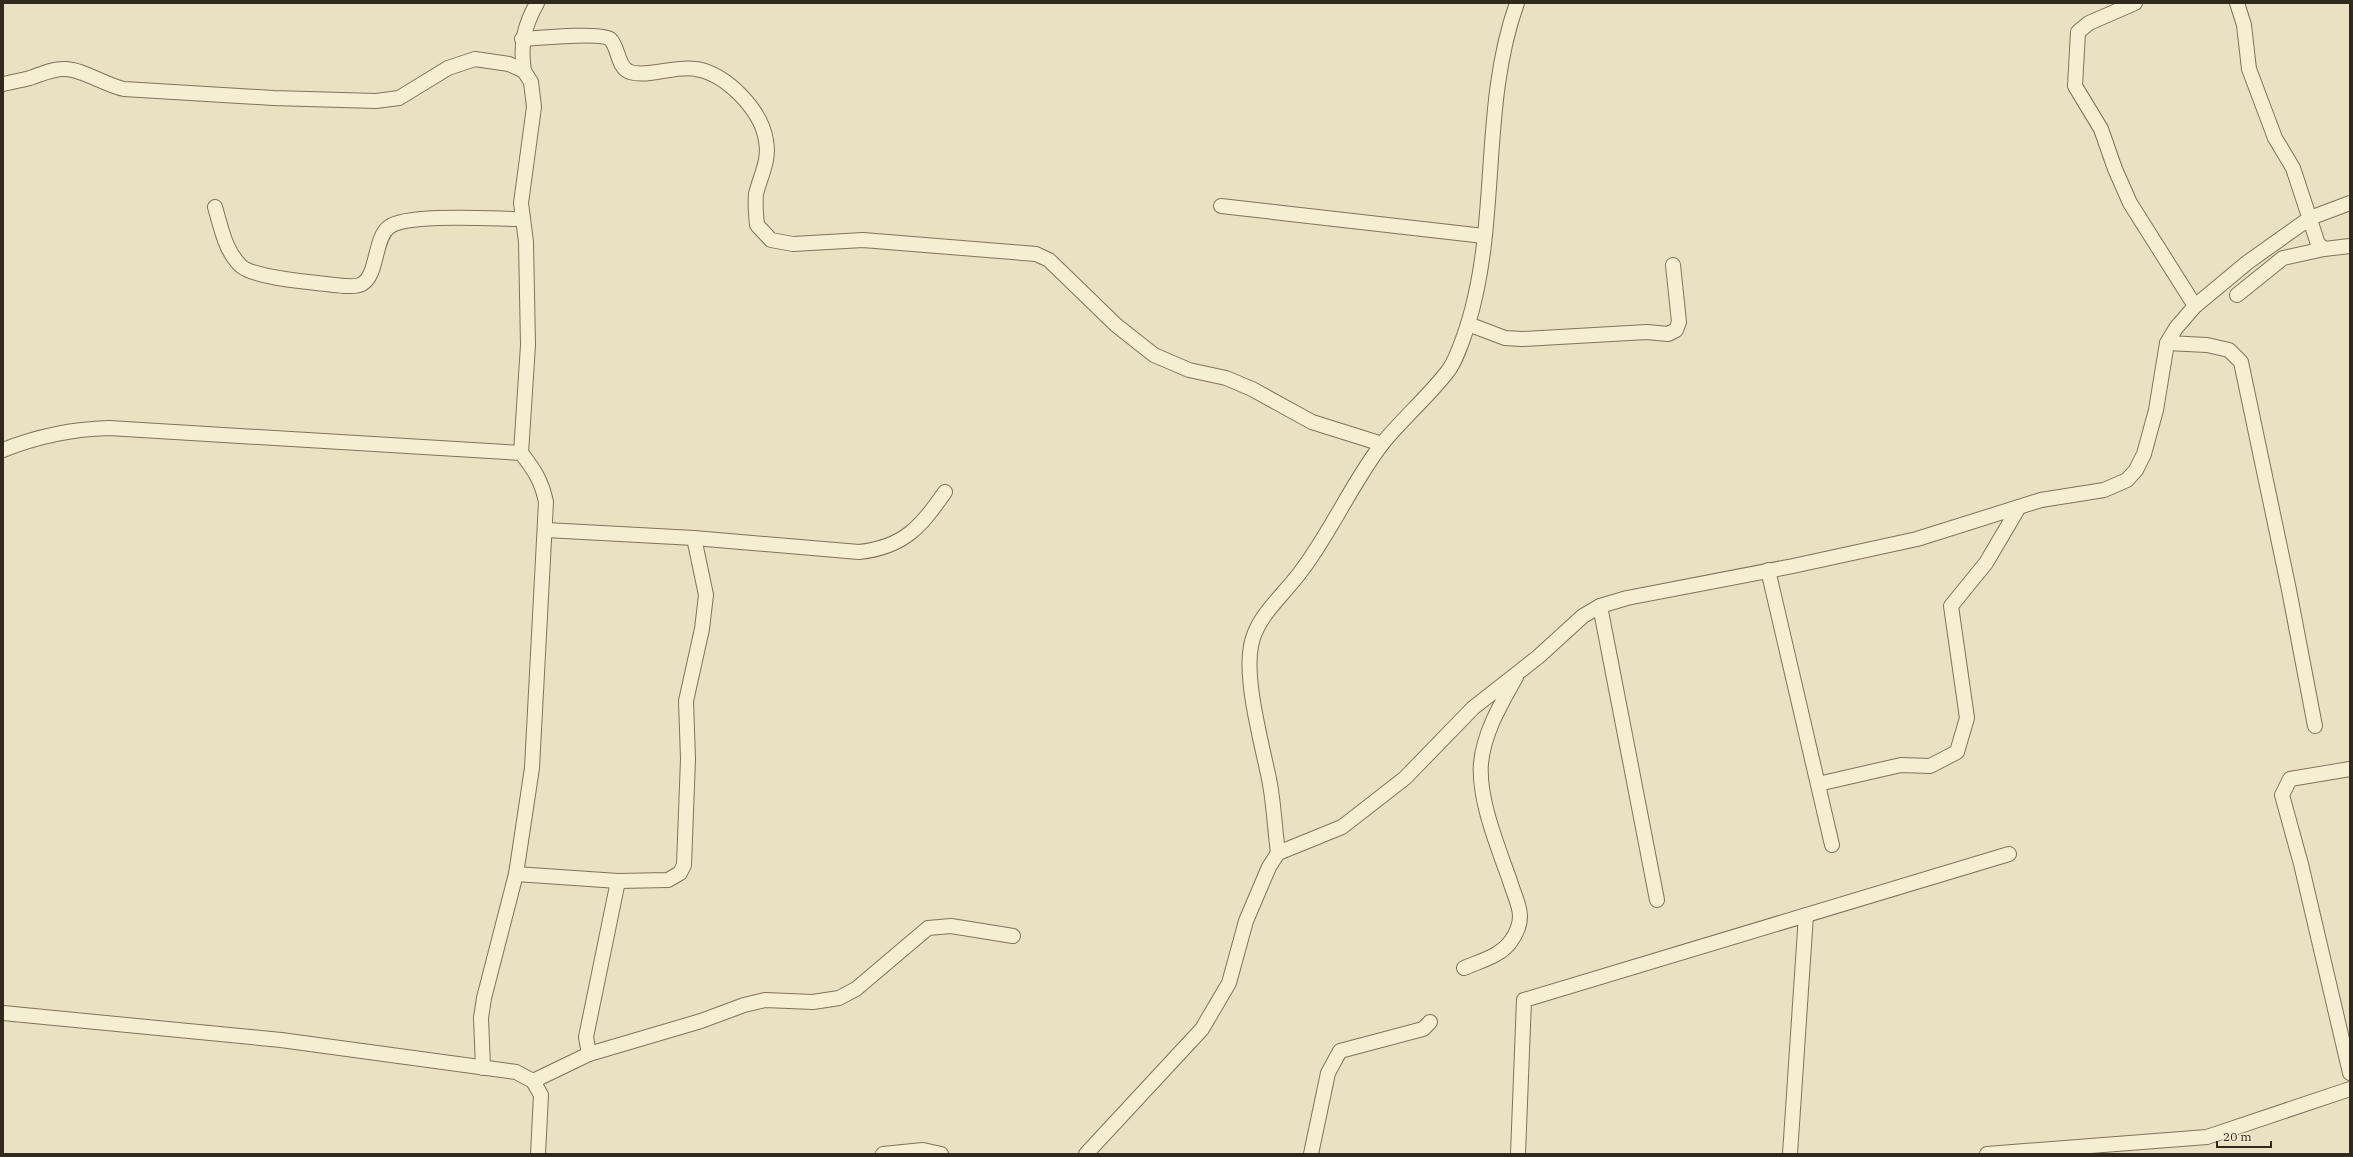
<svg xmlns="http://www.w3.org/2000/svg" width="2353" height="1157" font-family="'IBM Plex Serif',serif">
<style>
.lines{fill:none;stroke-linecap:round;stroke-linejoin:round}
.minor-casing{stroke:#81725a;stroke-width:16}
.minor{stroke:#f5eed3;stroke-width:14}
</style>
<rect width="100%" height="100%" fill="#e9e1c1"/>
<g class="lines">
<g class="minor-casing">
<g id="minor">
<polyline points="2135,3 2089,23 2078,32 2075,86 2101,129 2115,169 2130,203 2195,306"/>
<polyline points="2237,3 2244,25 2249,69 2275,138 2293,168 2318,244 2324,249 2350,246"/>
<path d="M522,39C537,38 601,32 610,39C619,47 617,68 630,72C648,78 676,65 696,69C727,74 762,111 766,141C770,160 760,177 756,194C755,204 756,215 757,225L771,240L793,244L863,240L1036,254L1049,260L1116,325L1154,355L1189,370L1226,378L1252,389L1312,422L1382,444"/>
<path d="M524,71C520,45 524,26 537,3"/>
<path d="M3,84C12,82 22,80 30,78C42,74 53,68 66,69C84,70 105,85 124,89L273,98L376,101L399,98L448,68L475,59L509,64L524,71L531,82L534,107L521,203L526,242L528,345L521,453"/>
<polyline points="1221,206 1484,236"/>
<path d="M215,207C221,227 225,251 241,266C255,279 322,283 344,286C349,286 357,287 362,284C378,275 374,238 389,227C408,213 495,219 523,219"/>
<polyline points="2237,295 2283,258 2324,249"/>
<polyline points="1468,324 1505,338 1522,339 1647,332 1668,334 1676,330 1679,322 1673,265"/>
<polyline points="2167,343 2207,345 2229,350 2241,362 2289,590 2315,726"/>
<path d="M3,450C38,436 71,429 109,428L521,453C534,469 542,482 546,502L532,768L516,874L484,998L481,1018L483,1068"/>
<polyline points="546,530 694,538 706,595 702,629 686,701 688,759 684,865 680,873 668,880 618,881"/>
<path d="M694,538L859,552C905,547 921,526 945,492"/>
<polyline points="1768,570 1832,845"/>
<polyline points="1600,606 1657,900"/>
<polyline points="2350,769 2290,779 2282,795 2301,864 2350,1073"/>
<polyline points="1818,784 1901,765 1930,766 1957,752 1967,718 1951,606 1986,563 2019,507"/>
<path d="M1278,853C1275,830 1274,807 1270,784C1263,747 1244,682 1251,646C1256,616 1285,594 1302,570C1332,530 1352,483 1382,444C1402,419 1428,397 1448,371C1457,359 1463,339 1468,324C1500,220 1480,106 1517,3"/>
<polyline points="516,874 618,881 586,1037 589,1054"/>
<path d="M1464,968C1480,961 1501,956 1511,941C1516,934 1520,925 1520,916C1520,905 1513,892 1510,881C1498,847 1478,799 1481,763C1484,732 1501,704 1516,677"/>
<polyline points="3,1013 281,1040 516,1072 533,1081 541,1095 538,1154"/>
<polyline points="533,1081 589,1054 701,1021 744,1005 765,1000 813,1002 839,998 856,989 928,928 951,926 1013,936"/>
<polyline points="883,1154 923,1150 941,1154"/>
<polyline points="1086,1154 1202,1029 1229,983 1246,921 1269,867 1278,853 1342,827 1405,778 1473,708 1538,657 1583,616 1600,606 1627,598 1793,566 1917,539 2041,500 2104,490 2127,480 2136,470 2144,454 2156,410 2167,343 2176,328 2195,306 2248,262 2310,218 2350,203"/>
<polyline points="1311,1154 1328,1073 1340,1051 1423,1029 1430,1022"/>
<polyline points="1518,1154 1524,1000 2009,854"/>
<polyline points="1790,1154 1806,915"/>
<polyline points="1987,1154 2207,1137 2350,1089"/>
</g>
</g>
<use href="#minor" class="minor"/>
</g>
<rect width="2353" height="1157" fill="none" stroke="#32291d" stroke-width="8"/>
<path d="M2217 1141v6h54v-6" fill="none" stroke="#32291d" stroke-width="2"/>
<text x="2223" y="1141" font-size="12" fill="#32291d" stroke="#f1ead0" stroke-width="3" paint-order="stroke">20 m</text>
</svg>
